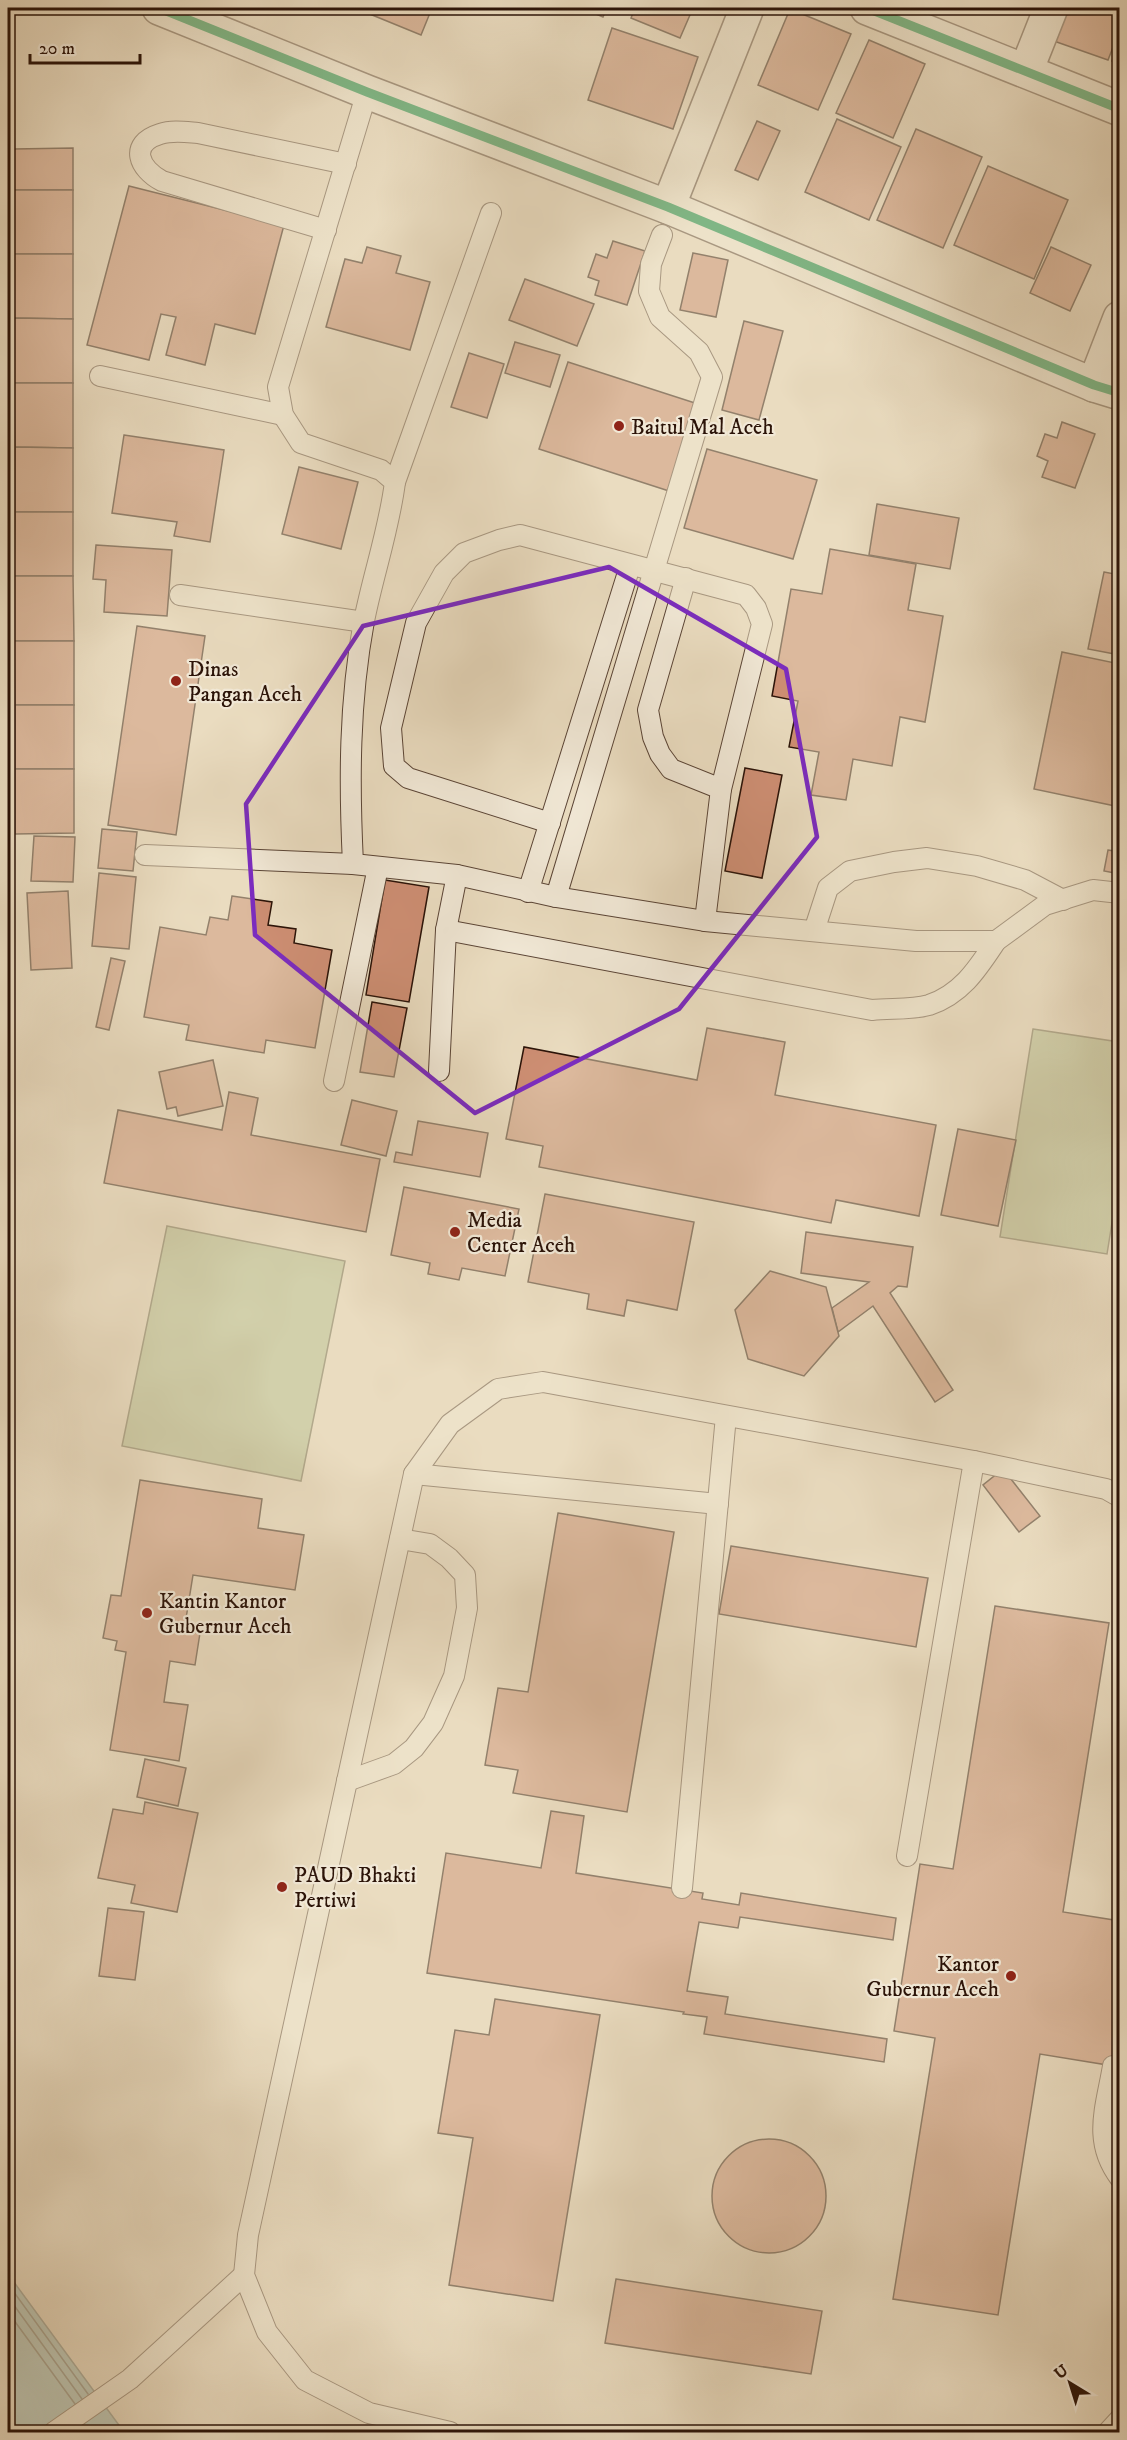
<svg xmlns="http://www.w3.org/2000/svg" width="1127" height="2440" font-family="'IM FELL DW Pica',serif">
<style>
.green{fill:#b5c093;stroke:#706a4e;stroke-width:1.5}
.water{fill:#98bbb5;stroke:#6c7870;stroke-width:1.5}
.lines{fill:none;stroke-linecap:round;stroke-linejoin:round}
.shore{stroke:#62675e;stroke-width:1.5}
.building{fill:#cd8e73;stroke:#2b1308;stroke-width:1.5}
.lane-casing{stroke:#5b4536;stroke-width:22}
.street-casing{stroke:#5b4536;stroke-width:36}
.lane{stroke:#f1e8d6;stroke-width:20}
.street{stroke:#f1e8d6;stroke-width:33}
.cycleway-casing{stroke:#f1e8d6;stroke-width:13}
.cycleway{stroke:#00873e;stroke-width:9}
.marked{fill:none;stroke:#7b2cbf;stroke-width:4.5;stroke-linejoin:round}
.poi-dot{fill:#8f2418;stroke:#f1e8d6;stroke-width:2}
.labels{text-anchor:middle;stroke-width:4.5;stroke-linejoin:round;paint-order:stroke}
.poi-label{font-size:22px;fill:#2b1308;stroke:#f1e8d6;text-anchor:start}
</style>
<rect width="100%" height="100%" fill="#eadcc0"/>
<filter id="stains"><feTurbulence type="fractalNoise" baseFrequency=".00333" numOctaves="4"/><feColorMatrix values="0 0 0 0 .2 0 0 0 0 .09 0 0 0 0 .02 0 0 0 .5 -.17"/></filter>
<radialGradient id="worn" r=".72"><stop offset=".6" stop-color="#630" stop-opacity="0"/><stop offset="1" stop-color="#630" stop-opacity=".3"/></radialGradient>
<g class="green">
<polygon points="1033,1029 1119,1042 1119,1179 1107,1254 1000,1237"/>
<polygon points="167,1226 345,1261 301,1481 122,1446"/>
</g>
<polygon class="water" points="8,2274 124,2432 8,2432"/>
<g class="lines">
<g class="shore">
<polyline points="8,2284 88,2394"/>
<polyline points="8,2297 82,2399"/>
<polyline points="8,2312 75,2404"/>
</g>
</g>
<g class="building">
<polygon points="361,8 432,8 421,35 360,10"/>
<polygon points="582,8 607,8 603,17"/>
<polygon points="635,8 693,8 680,38 631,18"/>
<polygon points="1063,8 1120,8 1120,29 1108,60 1051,40"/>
<polygon points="790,9 851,34 818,110 758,85"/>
<polygon points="612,28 698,57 673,129 588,100"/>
<polygon points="869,40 925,64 893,138 836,113"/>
<polygon points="1120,40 1120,64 1112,61"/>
<polygon points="837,119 901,147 869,220 805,192"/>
<polygon points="757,121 780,131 758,180 735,170"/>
<polygon points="916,129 982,157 943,248 877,220"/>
<polygon points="73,148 73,190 14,190 14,149"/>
<polygon points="988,166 1068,200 1034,279 954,245"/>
<polygon points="129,186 284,225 255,334 215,324 205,365 166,355 176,317 161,314 149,360 87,345"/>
<rect x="14" y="190" width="59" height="64"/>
<polygon points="613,241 645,251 627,305 595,295 599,281 588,277 596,254 607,258"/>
<polygon points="367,247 401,256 396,273 430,282 410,350 326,327 345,259 362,263"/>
<polygon points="1051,247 1091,265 1070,311 1030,293"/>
<polygon points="693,253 728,260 716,317 680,310"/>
<polygon points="14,254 73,254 73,319 14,318"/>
<polygon points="525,279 594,304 577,346 509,320"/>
<polygon points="14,318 73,319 73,383 14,383"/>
<polygon points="744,321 783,331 759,420 722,410"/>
<polygon points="515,342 560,355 550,387 505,373"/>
<polygon points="469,353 504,364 487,418 451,407"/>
<polygon points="568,362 698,404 669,491 539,449"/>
<polygon points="14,383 73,383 73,448 15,447"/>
<polygon points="1062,422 1095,434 1075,488 1042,477 1048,461 1037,456 1045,434 1057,438"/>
<polygon points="124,435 224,450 210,542 174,536 177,522 112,513"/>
<polygon points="15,447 73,448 73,512 15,512"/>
<polygon points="707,449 817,480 793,559 684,528"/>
<polygon points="299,467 358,482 341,549 282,534"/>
<polygon points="877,504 959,518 950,569 869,555"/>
<polygon points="15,512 73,512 73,576 14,576"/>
<polygon points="96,545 172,550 167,616 104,612 106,580 93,579"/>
<polygon points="830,549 916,564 908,610 943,616 925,722 900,717 892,766 853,759 846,800 811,795 819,752 789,747 798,701 772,696 791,589 822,594"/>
<polygon points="1104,572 1120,575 1120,655 1088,649"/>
<polygon points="14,576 73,576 74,641 14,641"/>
<polygon points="137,626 205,636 176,835 108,825"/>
<polygon points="14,641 74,641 74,705 15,705"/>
<polygon points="1062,652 1120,664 1120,807 1034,789"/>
<rect x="15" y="705" width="59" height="64"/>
<polygon points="745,768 782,775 762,878 725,871"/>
<polygon points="15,769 74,769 74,833 15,834"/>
<polygon points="102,829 137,832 133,871 98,868"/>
<polygon points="34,836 75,837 73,882 31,881"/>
<polygon points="1108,850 1120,852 1120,874 1104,871"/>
<polygon points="99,873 136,877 129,949 92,946"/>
<polygon points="385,880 429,887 409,1002 366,995"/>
<polygon points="68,891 72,968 31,970 27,893"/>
<polygon points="232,896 272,902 268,925 296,929 294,943 332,950 315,1048 266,1040 264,1053 186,1040 189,1025 144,1017 160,927 206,935 210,917 228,920"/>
<polygon points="111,958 125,961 109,1030 96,1027"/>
<polygon points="372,1002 407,1008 394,1077 360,1072"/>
<polygon points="707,1028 785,1042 775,1095 936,1125 919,1216 836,1200 831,1223 539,1167 543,1146 506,1139 524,1047 697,1080"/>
<polygon points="213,1060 223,1106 178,1116 176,1107 167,1109 159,1072"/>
<polygon points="229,1092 258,1098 251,1135 380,1159 366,1232 104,1183 118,1110 222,1130"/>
<polygon points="352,1100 397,1111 386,1156 341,1145"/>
<polygon points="418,1121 488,1133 480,1177 394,1162 396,1152 412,1155"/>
<polygon points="958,1129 1016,1140 998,1226 941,1215"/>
<polygon points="404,1187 519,1209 505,1276 462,1268 459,1280 428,1274 430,1263 391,1255"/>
<polygon points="545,1194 694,1222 677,1310 627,1300 624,1316 587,1309 589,1294 528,1282"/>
<polygon points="806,1232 913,1247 907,1287 898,1286 890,1293 953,1390 935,1402 873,1306 838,1332 832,1308 869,1282 801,1273"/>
<polygon points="770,1271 826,1287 839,1336 804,1376 748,1359 735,1310"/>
<polygon points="1003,1469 1040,1516 1019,1532 983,1485"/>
<polygon points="140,1480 262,1499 258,1528 304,1535 295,1590 193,1575 184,1631 200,1633 195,1665 170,1661 164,1702 188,1705 179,1761 110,1750 126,1652 115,1650 117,1641 103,1638 111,1595 121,1596"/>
<polygon points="558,1513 674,1532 627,1812 513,1793 518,1770 485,1765 498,1688 528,1692"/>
<polygon points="731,1546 928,1578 916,1647 719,1614"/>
<polygon points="995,1606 1109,1623 1063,1912 1120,1921 1120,2067 1040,2054 998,2315 893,2299 935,2038 894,2031 920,1864 953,1869"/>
<polygon points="145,1759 186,1768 178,1806 137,1797"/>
<polygon points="145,1802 198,1813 177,1912 131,1903 135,1885 98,1878 113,1809 143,1814"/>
<polygon points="551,1811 584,1816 576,1873 703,1893 702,1899 739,1905 741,1893 896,1918 893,1940 740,1917 738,1928 699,1922 687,1991 728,1997 725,2014 887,2039 884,2062 704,2034 707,2017 683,2014 684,2012 427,1973 446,1853 541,1868"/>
<polygon points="108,1908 144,1912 135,1980 99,1976"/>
<polygon points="495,1999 600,2015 553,2301 449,2285 473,2138 438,2133 455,2030 489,2035"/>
<circle cx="769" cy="2196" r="57"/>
<polygon points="616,2279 822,2311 811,2374 605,2343"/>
</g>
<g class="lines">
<g class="lane-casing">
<g id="lane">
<path d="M367,92L278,387L283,415L301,443L381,470L395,482C389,530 373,575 364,621C349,702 349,782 353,864L457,875L556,897L705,921L916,941H996L1045,905L1093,890L1120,893"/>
<path d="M326,230L162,181C139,169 128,144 160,134C172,130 185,132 198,133L346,164"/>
<polyline points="100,376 283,415"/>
<polyline points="395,482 491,213"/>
<polyline points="686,578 648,710 653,737 660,754 671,769 721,789"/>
<polyline points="180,595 364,622"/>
<polyline points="550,823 408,778 394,766 391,728 416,623 444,573 464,553 499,540 520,535 746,595 756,608 762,624 721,789 705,921"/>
<polyline points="145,855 353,864"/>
<polyline points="528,892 630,566"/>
<polyline points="556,897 712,377 699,352 660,317 649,291 651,264 662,235"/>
<path d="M446,930L872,1010C890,1008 912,1010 929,1005C962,994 978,968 996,941"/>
<polyline points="814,931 828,888 850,871 894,862 927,858 977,866 1025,880 1063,900"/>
<polyline points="439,1071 446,930 457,875"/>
<polyline points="334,1081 378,867"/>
<polyline points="414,1474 718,1504"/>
<polyline points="347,1781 394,1764 414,1748 433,1723 454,1676 467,1608 465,1575 449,1558 430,1544 400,1539"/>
<polyline points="907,1856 974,1461"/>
<polyline points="682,1888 726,1416"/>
<path d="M1113,2066C1106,2108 1092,2141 1120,2178"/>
<polyline points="54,2432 130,2379 244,2275"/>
<polyline points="450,2432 369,2413 305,2380 267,2332 244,2275 248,2235 414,1474 450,1424 498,1389 543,1382 974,1461 1106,1489 1120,1497"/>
<polyline points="1108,2432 1120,2419"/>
</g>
</g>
<g class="street-casing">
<g id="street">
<polyline points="159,8 367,92 668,207 1094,385 1120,393"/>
<polyline points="867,8 1120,109"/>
<polyline points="1026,71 1051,8"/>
<polyline points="668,207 747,8"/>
<polyline points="1094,385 1120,318"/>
</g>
</g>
<use href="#lane" class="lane"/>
<use href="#street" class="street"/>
<g class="cycleway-casing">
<g id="cycleway">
<polyline points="159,8 367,92 668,207 1094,385 1120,393"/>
<polyline points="867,8 1120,109"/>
</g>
</g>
<use href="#cycleway" class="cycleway"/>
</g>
<path d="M0 0H1127V2440H0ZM609,567L786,669L817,837L679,1009L475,1113L255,935L246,804L363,626Z" fill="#eadcc0" fill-opacity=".55" fill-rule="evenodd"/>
<path class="marked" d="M609,567L786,669L817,837L679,1009L475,1113L255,935L246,804L363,626Z"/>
<g class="poi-dot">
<circle cx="619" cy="426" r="6"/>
<circle cx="176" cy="681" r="6"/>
<circle cx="455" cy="1232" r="6"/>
<circle cx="147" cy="1613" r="6"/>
<circle cx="282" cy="1887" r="6"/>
<circle cx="1011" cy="1976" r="6"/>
</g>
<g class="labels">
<g class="poi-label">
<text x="631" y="434">Baitul Mal Aceh</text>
<text x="188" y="676">Dinas<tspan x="188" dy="25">Pangan Aceh</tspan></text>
<text x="467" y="1227">Media<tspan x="467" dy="25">Center Aceh</tspan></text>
<text x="159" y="1608">Kantin Kantor<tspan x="159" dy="25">Gubernur Aceh</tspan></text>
<text x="294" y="1882">PAUD Bhakti<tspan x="294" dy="25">Pertiwi</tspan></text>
<text x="999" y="1971" text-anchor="end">Kantor<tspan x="999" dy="25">Gubernur Aceh</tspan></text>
</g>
</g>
<rect width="1127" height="2440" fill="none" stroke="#eadcc0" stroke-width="30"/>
<rect x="9" y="9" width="1109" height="2422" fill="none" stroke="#2b1308" stroke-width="3"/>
<rect x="15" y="15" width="1097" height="2410" fill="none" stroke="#2b1308" stroke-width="1.5"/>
<g transform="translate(1070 2383) rotate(322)" stroke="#f1e8d6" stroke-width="4.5" paint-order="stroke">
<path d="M0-4.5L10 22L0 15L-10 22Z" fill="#2b1308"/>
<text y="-9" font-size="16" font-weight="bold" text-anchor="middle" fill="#2b1308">U</text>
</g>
<path d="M30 54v9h110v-9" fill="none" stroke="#2b1308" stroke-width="3"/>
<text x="39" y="54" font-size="18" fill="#2b1308" stroke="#f1e8d6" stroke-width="4.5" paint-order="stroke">20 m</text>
<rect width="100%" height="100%" filter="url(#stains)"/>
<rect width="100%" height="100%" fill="url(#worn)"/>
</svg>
